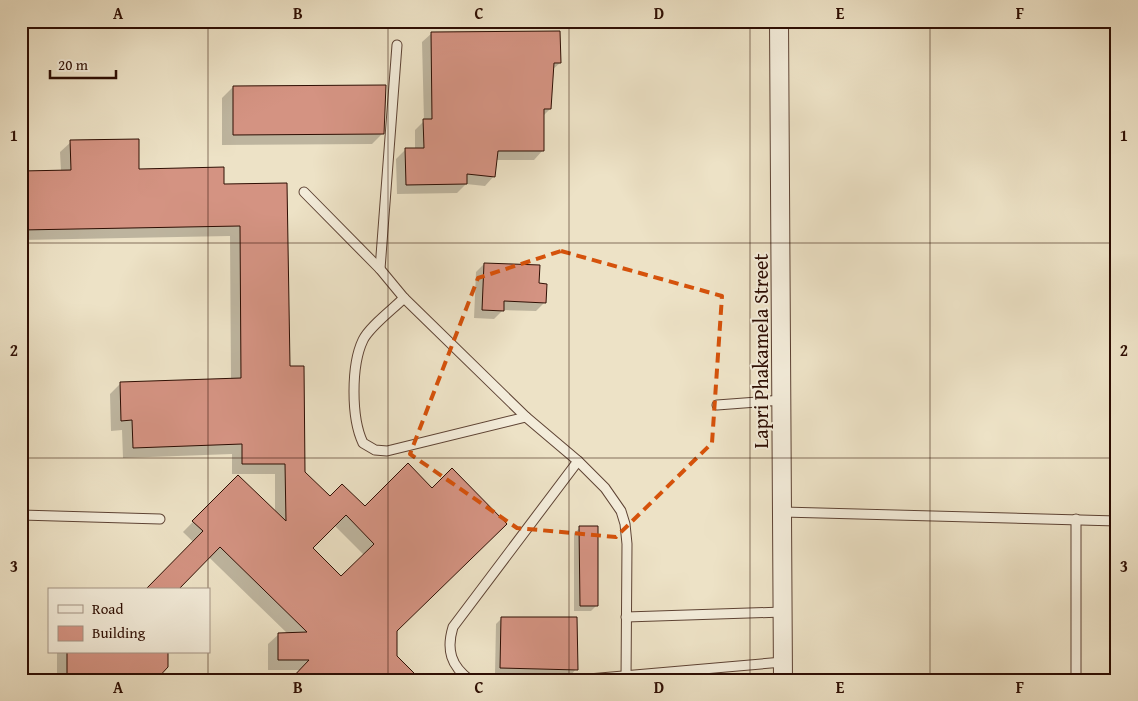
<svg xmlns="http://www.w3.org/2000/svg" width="1138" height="701" font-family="'Gentium Book Plus',serif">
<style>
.shadow{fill:#0003;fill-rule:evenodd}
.building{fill:#d49382;stroke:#2e0e03;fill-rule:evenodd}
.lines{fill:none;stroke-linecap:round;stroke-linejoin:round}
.lane-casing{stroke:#5e4334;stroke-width:11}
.street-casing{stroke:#5e4334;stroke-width:20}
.lane{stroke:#f3ecda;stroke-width:9}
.street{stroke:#f3ecda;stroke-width:18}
.marked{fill:none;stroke:#d5520b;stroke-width:4;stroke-dasharray:10 6;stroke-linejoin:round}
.grid{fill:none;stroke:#2e0e03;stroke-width:1;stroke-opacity:0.55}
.labels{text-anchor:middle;stroke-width:4;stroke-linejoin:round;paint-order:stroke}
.street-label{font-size:20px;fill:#2e0e03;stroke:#f3ecda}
.neatline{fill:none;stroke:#2e0e03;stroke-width:2}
.grid-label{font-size:16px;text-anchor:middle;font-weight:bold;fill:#2e0e03}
</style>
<rect width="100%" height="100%" fill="#ede2c6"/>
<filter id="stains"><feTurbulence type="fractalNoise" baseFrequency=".004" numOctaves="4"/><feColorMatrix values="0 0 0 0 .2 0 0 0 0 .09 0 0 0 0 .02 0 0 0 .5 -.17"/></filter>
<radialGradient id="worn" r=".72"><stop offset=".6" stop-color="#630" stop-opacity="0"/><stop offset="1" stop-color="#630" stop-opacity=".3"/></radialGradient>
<g class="shadow">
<polygon points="432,33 560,63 552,70 550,109 543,116 543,150 534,160 496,160 494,176 485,186 466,184 457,193 397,194 396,159 406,149 415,149 415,130 424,121 422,42"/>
<polygon points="233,87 383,133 372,144 222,145 222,98"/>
<path d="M71,142L138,170L223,185H285L288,367L304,472L330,498L365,508L432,489L505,524L301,670H268V644L279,634H288L183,532L238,476L275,513V474H232V454L123,458L122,430L111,431L110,394L120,384L231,379L230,236L21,240V172L61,171L60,152ZM334,525L364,555L341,577L311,548Z"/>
<polygon points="484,264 544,303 536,311 503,310 494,319 474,318 476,272"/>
<polygon points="580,528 597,605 591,611 574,611 574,533"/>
<polygon points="502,618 576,669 571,675 495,673 496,624"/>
<polygon points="57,652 166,652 154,680 57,680"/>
</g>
<g class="building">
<polygon points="560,31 561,63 554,63 551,109 544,109 544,151 498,151 495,177 467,174 467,184 406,185 405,148 424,148 423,119 432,119 431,32"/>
<polygon points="386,85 384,134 233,135 233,86"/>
<path d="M139,139V169L224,167V184L287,183L290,366H304L305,472L330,496L342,484L365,506L408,463L432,488L452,468L507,524L397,631V656L421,680H290L309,660H278V633L307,632L220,547L178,590H145L203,531L192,521L238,475L286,521L285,464H242V444L133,448L132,420L121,421L120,382L241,378L240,226L21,230V171L71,170L70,140ZM346,515L374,544L341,576L313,548Z"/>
<polygon points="484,263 540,265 539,283 547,284 546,303 504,301 504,311 482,310"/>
<polygon points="579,526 598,526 598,606 580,606"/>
<polygon points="501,617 577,617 578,670 500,668"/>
<polygon points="67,652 168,652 168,667 156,680 67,680"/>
</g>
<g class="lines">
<g class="lane-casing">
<g id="lane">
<polyline points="304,192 380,269 404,298 526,417 578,461 605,488 621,511 625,524 627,544 626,680"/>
<polyline points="380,269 397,45"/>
<path d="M404,298C393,309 369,327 363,340C351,365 351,418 363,443L375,450L387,451L526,417"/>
<polyline points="717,405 783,400"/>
<polyline points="783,512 1117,521"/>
<polyline points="21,515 160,519"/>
<polyline points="626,617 782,612"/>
<path d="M470,680C451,666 446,650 453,627L578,461"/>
<polyline points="577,680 783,662"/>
<polyline points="1076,680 1076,519"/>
</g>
</g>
<g class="street-casing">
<polyline id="street" points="779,21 783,680"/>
</g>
<use href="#lane" class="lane"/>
<use href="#street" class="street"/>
</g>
<path class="marked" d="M561,251L722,296L712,443L616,537L517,528L410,454L478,278Z"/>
<path class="grid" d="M208,21V590M388,21V680M569,21V680M750,21V680M930,21V680M21,243H1117M21,458H1117M208,652V680"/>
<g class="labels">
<g class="street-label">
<text transform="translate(761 351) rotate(-90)" y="7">Lapri Phakamela Street</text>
</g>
</g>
<rect width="1138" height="701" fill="none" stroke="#ede2c6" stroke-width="55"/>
<rect x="48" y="588" width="162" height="65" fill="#f3ecda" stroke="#a49384"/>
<rect x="58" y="605" width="25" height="8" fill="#f3ecda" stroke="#a49384"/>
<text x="92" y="614" font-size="15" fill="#2e0e03">Road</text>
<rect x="58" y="626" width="25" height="15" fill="#d49382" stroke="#a49384"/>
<text x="92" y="638" font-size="15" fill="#2e0e03">Building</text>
<path d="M50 70v8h66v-8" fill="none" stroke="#2e0e03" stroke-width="2.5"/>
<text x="58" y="70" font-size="15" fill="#2e0e03" stroke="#f3ecda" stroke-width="4" paint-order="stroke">20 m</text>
<rect x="28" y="28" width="1082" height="646" class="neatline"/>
<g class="grid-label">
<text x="118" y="19">A</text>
<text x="298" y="19">B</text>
<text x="479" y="19">C</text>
<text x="659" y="19">D</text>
<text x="840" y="19">E</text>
<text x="1020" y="19">F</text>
<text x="14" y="141">1</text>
<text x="1124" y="141">1</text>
<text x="14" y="356">2</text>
<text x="1124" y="356">2</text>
<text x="14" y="572">3</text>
<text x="1124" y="572">3</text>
<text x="118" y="693">A</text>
<text x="298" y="693">B</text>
<text x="479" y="693">C</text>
<text x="659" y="693">D</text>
<text x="840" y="693">E</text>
<text x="1020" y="693">F</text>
</g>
<rect width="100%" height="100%" filter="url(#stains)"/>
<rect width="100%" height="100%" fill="url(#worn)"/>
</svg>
